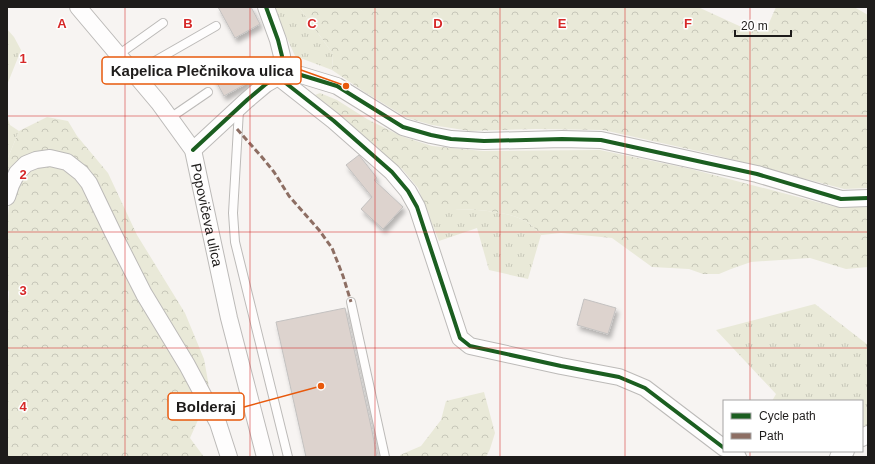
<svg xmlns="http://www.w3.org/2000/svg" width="875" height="464" font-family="Arial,sans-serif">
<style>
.grass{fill:url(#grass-tufts)}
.forest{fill:url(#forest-crowns)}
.building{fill:#ddd3ce;stroke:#c3c1c0;filter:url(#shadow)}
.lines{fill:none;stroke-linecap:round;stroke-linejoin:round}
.service-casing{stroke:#bcbab8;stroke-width:10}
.minor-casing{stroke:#bcbab8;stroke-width:18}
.service{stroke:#fefdfd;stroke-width:8}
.minor{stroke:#fefdfd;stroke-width:16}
.quiet{stroke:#8d6e63;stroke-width:3;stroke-dasharray:6 3;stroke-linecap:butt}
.cycleway-casing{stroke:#fff;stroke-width:6}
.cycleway{stroke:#1b5e20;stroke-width:4}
.grid{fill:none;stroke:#d62828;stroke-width:1;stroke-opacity:0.55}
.labels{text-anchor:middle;stroke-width:3;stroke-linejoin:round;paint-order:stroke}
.street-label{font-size:14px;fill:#1e1c1b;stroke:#fff}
.grid-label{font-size:13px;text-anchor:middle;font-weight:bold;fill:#d62828;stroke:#fff;stroke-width:3;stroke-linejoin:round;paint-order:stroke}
.leader{fill:none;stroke:#e8590c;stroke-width:1.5}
.callout-dot{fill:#e8590c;stroke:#fff;stroke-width:1.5}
.callout{fill:#fff;stroke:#e8590c;stroke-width:1.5}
.callout-label{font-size:15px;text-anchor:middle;font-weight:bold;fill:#1e1c1b}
</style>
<defs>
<pattern id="grass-tufts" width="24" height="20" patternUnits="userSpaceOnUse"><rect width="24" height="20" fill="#e9e9d8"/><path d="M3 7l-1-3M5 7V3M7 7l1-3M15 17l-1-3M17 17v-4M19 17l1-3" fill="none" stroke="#c7c7b9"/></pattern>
<pattern id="forest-crowns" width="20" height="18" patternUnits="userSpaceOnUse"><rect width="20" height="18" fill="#e9e9d8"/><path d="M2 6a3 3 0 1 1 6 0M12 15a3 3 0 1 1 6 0" fill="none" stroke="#c7c7b9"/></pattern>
<filter id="shadow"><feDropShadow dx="2.5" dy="4.5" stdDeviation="2" flood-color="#0004"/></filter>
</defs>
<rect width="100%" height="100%" fill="#f7f4f2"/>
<g class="grass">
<polygon points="273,7 299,7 333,54 332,70 295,56"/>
<polygon points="7,29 14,37 21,50 7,85"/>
<polygon points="7,116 10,125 19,131 7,160"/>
<path d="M426,209C455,209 506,207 530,224C534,227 537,232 541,235L528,279L489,270L477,228L439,241Z"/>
<polygon points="815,304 868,345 868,427 862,431 862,401 772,401 776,394 716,330"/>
</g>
<g class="forest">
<polygon points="299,7 698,7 748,30 766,30 776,7 854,7 868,15 868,188 844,189 711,154 603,130 536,129 470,131 432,125 407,118 363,91 332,70 333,54"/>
<path d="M320,93L337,100L367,119L401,136L432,146L483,151L600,150L691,169L836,207H868V267L846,269L810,258L751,262L731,269L719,274H703L689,269L652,267L612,238L561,233L541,235C537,232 534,227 530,224C506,207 455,209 426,209L418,188L402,169L383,154L339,114L315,95Z"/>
<polygon points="47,117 68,121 77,136 108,173 137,235 185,313 204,359 211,398 200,410 198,420 190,438 204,457 7,457 7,320 9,292 7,288 7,227 10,193 7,187 7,160 19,131"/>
<polygon points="484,392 495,433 490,449 486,457 400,457 400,455 421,446 441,420 446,401"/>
</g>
<g class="building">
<polygon points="218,7 251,7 260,24 235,38"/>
<polygon points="236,58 249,82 224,96 211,72"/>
<polygon points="359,155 377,178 374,180 403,207 383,229 361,209 372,197 346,165"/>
<polygon points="584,299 616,308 608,334 577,325"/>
<polygon points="345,308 372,431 377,457 306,457 276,322"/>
</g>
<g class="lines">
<g class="service-casing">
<g id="service">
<polyline points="118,55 163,23"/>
<polyline points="134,73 216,26"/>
<polyline points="239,110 233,213 235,242 288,457"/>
<polyline points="170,118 208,92"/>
<polyline points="351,302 385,457"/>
</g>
</g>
<g class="minor-casing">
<g id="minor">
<path id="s1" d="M78,7L159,103L193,150L229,318L265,457"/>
<polyline points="266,7 278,40 282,56 278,77 334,121 392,172 408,191 417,207 460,338 470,346 561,366 619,377 645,388 724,448"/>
<polyline points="193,150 247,100 266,84 278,77 301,75 337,86 403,127 431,135 451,139 484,141 562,139 601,140 757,174 841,199 868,198"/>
<polyline points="7,197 11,185 17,173 26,164 36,160 50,158 67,162 81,173 89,183 113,233 144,294 187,365 218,423 229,457"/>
<polyline points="862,438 868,434"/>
<polyline points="729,451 738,457"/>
<polyline points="838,457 846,451"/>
</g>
</g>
<use href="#service" class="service"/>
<use href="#minor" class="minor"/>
<polyline class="quiet" points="237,129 261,156 274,172 289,196 319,230 332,248 343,276 351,302"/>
<g class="cycleway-casing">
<g id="cycleway">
<polyline points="266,7 278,40 282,56 278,77 334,121 392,172 408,191 417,207 460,338 470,346 561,366 619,377 645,388 724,448"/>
<polyline points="193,150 247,100 266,84 278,77 301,75 337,86 403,127 431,135 451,139 484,141 562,139 601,140 757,174 841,199 868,198"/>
</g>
</g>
<use href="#cycleway" class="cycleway"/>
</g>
<path class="grid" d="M125,7V457M250,7V457M375,7V457M500,7V457M625,7V457M750,7V401M7,116H868M7,232H868M7,348H868M750,451V457"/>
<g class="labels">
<g class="street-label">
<text dy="5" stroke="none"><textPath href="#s1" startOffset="250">Popovičeva ulica</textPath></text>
</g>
</g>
<g class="grid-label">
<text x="62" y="28">A</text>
<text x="188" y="28">B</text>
<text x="312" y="28">C</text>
<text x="438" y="28">D</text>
<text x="562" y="28">E</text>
<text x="688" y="28">F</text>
<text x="23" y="63">1</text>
<text x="23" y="179">2</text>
<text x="23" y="295">3</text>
<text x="23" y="411">4</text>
</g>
<path class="leader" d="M346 86L301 70M321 386L244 407"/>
<g class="callout-dot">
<circle cx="346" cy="86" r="4"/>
<circle cx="321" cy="386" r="4"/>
</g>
<g class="callout">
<rect x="102" y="57" width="199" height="27" rx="4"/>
<rect x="168" y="393" width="76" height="27" rx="4"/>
</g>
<g class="callout-label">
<text x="202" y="76">Kapelica Plečnikova ulica</text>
<text x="206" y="412">Bolderaj</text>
</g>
<rect width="875" height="464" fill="none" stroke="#1e1c1b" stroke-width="16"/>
<rect x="723" y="400" width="140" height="52" fill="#ffffff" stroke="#a5a4a4"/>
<rect x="731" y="413" width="20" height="6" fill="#1b5e20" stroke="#a5a4a4"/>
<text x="759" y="420" font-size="12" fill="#1e1c1b">Cycle path</text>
<rect x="731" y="433" width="20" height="6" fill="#8d6e63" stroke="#a5a4a4"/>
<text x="759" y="440" font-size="12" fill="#1e1c1b">Path</text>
<path d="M735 30v6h56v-6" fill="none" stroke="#1e1c1b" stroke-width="2"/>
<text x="741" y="30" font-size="12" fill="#1e1c1b" stroke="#ffffff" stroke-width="3" paint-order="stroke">20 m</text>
</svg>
